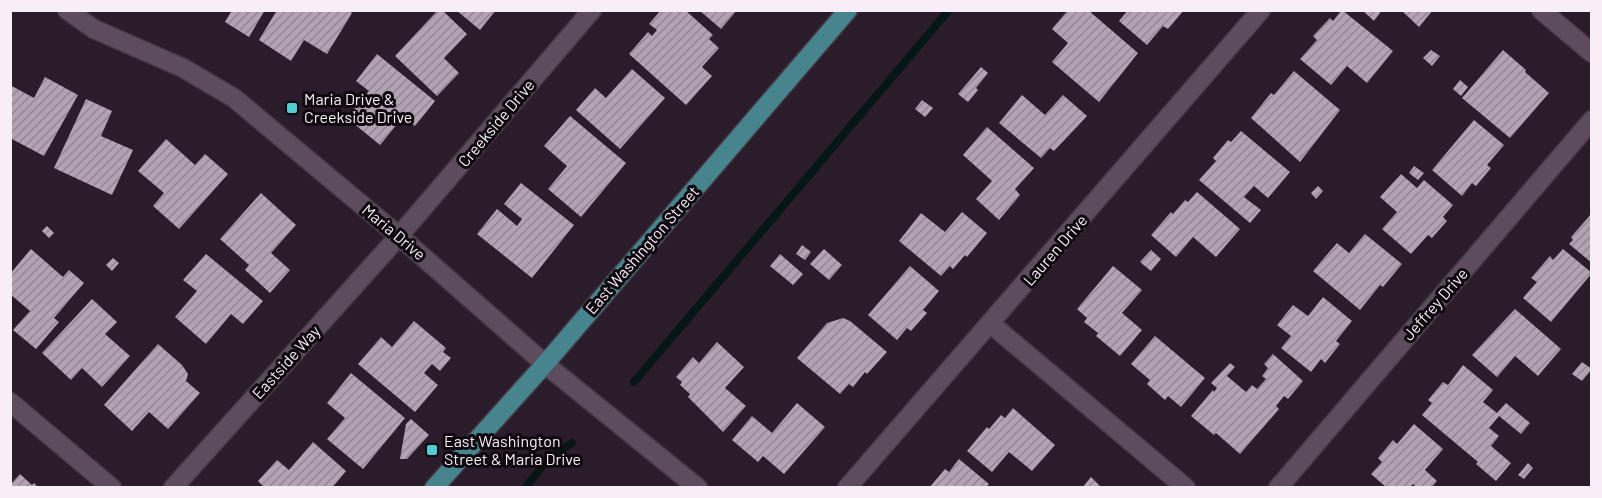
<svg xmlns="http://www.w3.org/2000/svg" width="1602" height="498" font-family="Barlow,sans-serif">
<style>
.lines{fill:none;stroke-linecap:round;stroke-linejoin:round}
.stream{stroke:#061617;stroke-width:8}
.building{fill:url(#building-hatch)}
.minor-casing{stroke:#443945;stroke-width:21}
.major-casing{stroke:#443945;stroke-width:21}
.minor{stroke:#5c4c5d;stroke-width:18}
.major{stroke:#46848e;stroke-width:18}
.poi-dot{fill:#51ccd2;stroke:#0f090f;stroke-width:2}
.labels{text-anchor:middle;stroke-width:6;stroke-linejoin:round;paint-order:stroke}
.poi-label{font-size:16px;fill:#f7eef8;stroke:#0f090f;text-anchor:start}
.street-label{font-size:16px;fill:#f7eef8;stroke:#0f090f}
</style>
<defs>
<pattern id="building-hatch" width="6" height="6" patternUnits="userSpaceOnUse" patternTransform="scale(1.5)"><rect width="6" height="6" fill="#b3a1b4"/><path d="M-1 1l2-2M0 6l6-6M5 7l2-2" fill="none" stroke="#948694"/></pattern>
</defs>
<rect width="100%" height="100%" fill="#2a1c2a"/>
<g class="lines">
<g class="stream">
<polyline points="634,382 949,10"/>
<polyline points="525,488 548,459 572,443"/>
</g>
</g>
<g class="building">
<polygon points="232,10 265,10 249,37 225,22"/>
<polygon points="277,10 347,10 352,13 327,54 304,40 291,61 259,40"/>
<polygon points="438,10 442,10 467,34 444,58 459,73 437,96 395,56"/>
<polygon points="456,10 496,10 480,30"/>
<polygon points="661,10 685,10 713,35 709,39 719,48 702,67 712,76 686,105 629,54 648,32 652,36 657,30 649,24"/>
<polygon points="699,10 737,10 721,29"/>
<polygon points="1068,10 1088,10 1138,53 1099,102 1052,62 1068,43 1052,29"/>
<polygon points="1128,10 1184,10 1168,29 1163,26 1147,45 1119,21"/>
<polygon points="1342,10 1393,51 1367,83 1347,66 1331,85 1300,59 1317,40 1313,36 1330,18 1333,21"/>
<polygon points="1362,10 1382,10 1374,21"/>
<polygon points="1401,10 1433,10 1419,27"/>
<polygon points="1431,50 1440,56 1432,66 1423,58"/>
<polygon points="1503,50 1526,70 1525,72 1549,93 1510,138 1462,98"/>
<polygon points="377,54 435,101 415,126 403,117 380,145 347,118 369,91 356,81"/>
<polygon points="981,67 988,73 976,88 978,90 968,102 958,94"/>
<polygon points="632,69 665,98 620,149 576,110 595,88 606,98"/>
<polygon points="1294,71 1340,110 1300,162 1251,118 1271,93 1274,95"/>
<polygon points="45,77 78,95 44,156 10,138 10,85 34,98"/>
<polygon points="1460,80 1468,87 1461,96 1453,89"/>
<polygon points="1022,95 1045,115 1063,95 1087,116 1054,151 1050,148 1041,158 999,123"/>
<polygon points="86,99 112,111 101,136 133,150 112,195 54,168"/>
<polygon points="922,100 933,108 925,117 915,109"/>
<polygon points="570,116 626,163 581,217 548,189 567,166 544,146"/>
<polygon points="1474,120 1504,145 1487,165 1491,168 1476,186 1472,183 1462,196 1432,170"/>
<polygon points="987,127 1034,168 1015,189 1020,195 999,220 976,199 992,181 963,155"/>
<polygon points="1241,131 1290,172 1268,198 1254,186 1244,197 1261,210 1250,223 1199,180 1216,161 1213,158 1228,140 1231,142"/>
<polygon points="166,139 195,165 205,154 228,174 179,229 153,206 164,193 138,171"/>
<polygon points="1414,166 1424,173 1418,180 1409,173"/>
<polygon points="1401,174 1417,188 1424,180 1453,205 1443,217 1447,221 1432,238 1428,235 1411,254 1382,229 1397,212 1380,197"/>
<polygon points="521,183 574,225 532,278 477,234 497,209 517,226 522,219 504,204"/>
<polygon points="1318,186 1323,191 1316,199 1311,193"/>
<polygon points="1197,192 1240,229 1216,257 1193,237 1176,257 1151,235 1171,212 1173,214 1185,200 1188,202"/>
<polygon points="261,193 296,225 271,253 290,270 270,293 245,270 249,265 220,239"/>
<polygon points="962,212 987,233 967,257 965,255 953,269 950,266 941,276 899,241 921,213 945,232"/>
<polygon points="1592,213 1592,263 1569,244 1573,240 1571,237"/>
<polygon points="47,226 54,233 49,238 42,231"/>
<polygon points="1365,234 1402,264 1383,287 1380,285 1360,310 1313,271 1337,243 1349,253"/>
<polygon points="802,245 811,252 805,260 796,254"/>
<polygon points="31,249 63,277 69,270 84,283 54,318 59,322 36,349 13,330 30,311 10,294 10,274"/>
<polygon points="824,249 842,265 829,280 810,264"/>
<polygon points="1563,249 1592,273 1551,322 1523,298 1537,282 1531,278 1550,256 1553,260"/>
<polygon points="1151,250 1161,259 1151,271 1140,262"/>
<polygon points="206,254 263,301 243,324 231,314 206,344 175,317 197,291 183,280"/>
<polygon points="780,254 803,274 793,285 770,266"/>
<polygon points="113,258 119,263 112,271 106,265"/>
<polygon points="910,266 939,291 923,310 927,313 911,331 907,328 897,340 868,315"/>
<polygon points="1113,266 1142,290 1122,313 1142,330 1120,356 1096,336 1098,333 1084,322 1087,318 1077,309"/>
<polygon points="1323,297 1352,321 1336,341 1340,344 1325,363 1321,359 1311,372 1281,348 1291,336 1277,325 1293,305 1308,316"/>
<polygon points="92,299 117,322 105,334 130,356 102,387 82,368 71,380 42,353"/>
<polygon points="1515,309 1561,349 1538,376 1515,356 1497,377 1472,355"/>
<polygon points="843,318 850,321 887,352 867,374 865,372 853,387 849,384 840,394 797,358 827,323"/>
<polygon points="414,321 446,348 443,352 451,358 440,371 432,364 424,373 438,385 415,412 358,364 381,337 392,347"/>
<polygon points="1155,336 1205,378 1181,407 1168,396 1165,400 1147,384 1150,380 1131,364"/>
<polygon points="717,342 744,367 725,388 746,406 723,432 688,397 690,394 680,385 682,382 676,377 693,357 699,363"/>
<polygon points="158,344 182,365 188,374 186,381 200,393 168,429 149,412 132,431 104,405"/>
<polygon points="1273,354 1303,381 1288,399 1284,396 1276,406 1279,409 1240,454 1216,433 1214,435 1191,416 1213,390 1214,392 1217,388 1211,383 1230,363 1235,367 1227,376 1246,392 1252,385 1257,389 1266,379 1262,376 1268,368 1264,364"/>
<polygon points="1582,362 1592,369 1582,381 1572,374"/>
<polygon points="1463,365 1493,390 1483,402 1497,413 1506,403 1530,423 1521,434 1499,416 1489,428 1499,436 1491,446 1511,463 1496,481 1476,464 1478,462 1422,415 1432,403 1428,400 1443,382 1448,385"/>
<polygon points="351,373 405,418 363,469 327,439 345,418 327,403"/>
<polygon points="797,403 825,427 784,474 763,456 758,462 732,440 752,416 772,433"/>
<polygon points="1013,408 1055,445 1032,471 1009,452 992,472 967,451 987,427 989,429 1001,415 1005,418"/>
<polygon points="411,419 429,435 407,459 400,459 406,424"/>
<polygon points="1414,424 1443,449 1425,470 1437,481 1431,488 1417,488 1413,484 1409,488 1387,488 1371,474 1382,462 1378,458 1393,440 1397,444"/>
<polygon points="313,442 346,471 332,488 265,488 258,481 277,460 289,470"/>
<polygon points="959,459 989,484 985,488 929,488 945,469 949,472"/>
<polygon points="1528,463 1533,468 1524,479 1518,475"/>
<polygon points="20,474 32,485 34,483 39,488 10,488 10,485"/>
<polygon points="1091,477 1102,488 1082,488"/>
</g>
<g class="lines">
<g class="minor-casing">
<g id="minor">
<polyline points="67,10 94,29 183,68 234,98 399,236 545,364 698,488"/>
<polyline points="1541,10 1592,53"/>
<polyline points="991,324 1186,488"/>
<polyline points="10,402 112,488"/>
<polyline points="173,488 399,236 592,10"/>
<polyline points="847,488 1261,10"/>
<polyline points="1278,488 1592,120"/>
</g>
</g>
<g class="major-casing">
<polyline id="major" points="434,488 545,364 848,10"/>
</g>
<use href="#minor" class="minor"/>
<use href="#major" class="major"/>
</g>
<g class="poi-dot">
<rect x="286" y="102" width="12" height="12" rx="3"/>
<rect x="426" y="444" width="12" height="12" rx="3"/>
</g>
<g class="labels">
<g class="poi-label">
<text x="304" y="105">Maria Drive &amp;<tspan x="304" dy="18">Creekside Drive</tspan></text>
<text x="444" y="447">East Washington<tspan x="444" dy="18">Street &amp; Maria Drive</tspan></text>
</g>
<g class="street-label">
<text transform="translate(496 123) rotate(-50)" y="6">Creekside Drive</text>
<text transform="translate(394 232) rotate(40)" y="6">Maria Drive</text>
<text transform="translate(642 250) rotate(-49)" y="6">East Washington Street</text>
<text transform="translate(1055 250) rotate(-49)" y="6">Lauren Drive</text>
<text transform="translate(1435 304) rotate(-49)" y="6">Jeffrey Drive</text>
<text transform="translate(286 362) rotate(-48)" y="6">Eastside Way</text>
</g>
</g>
<rect width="1602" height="498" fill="none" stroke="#f7eef8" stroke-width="24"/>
</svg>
